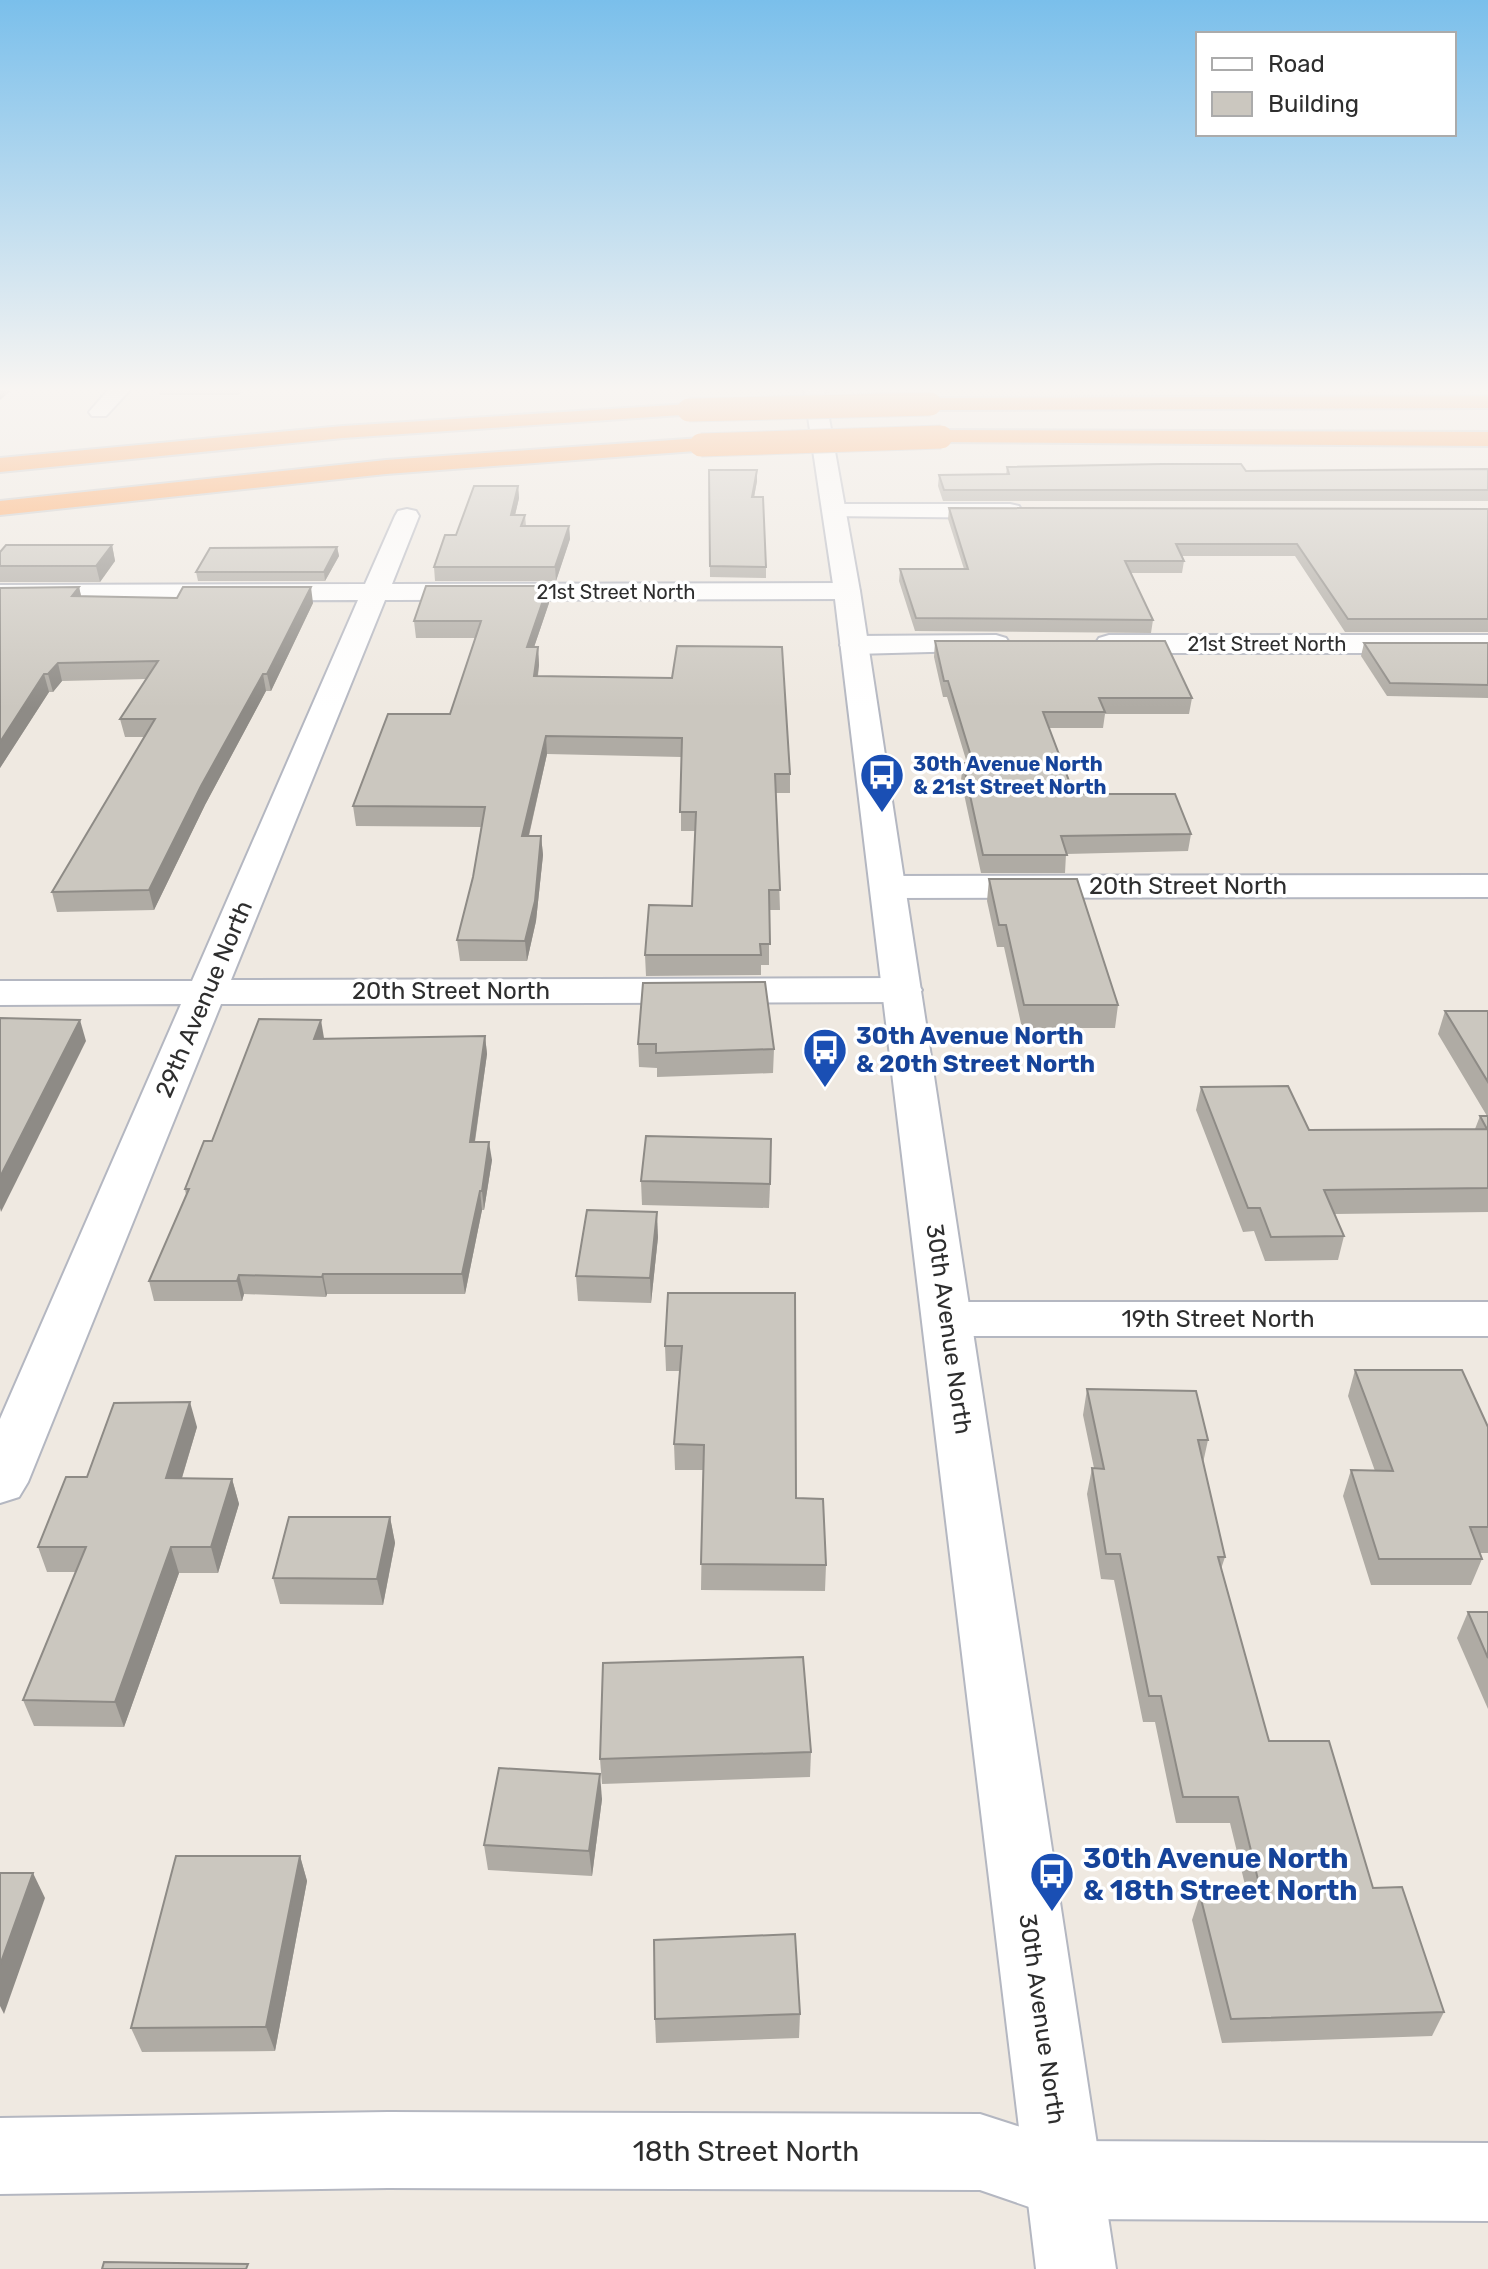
<svg xmlns="http://www.w3.org/2000/svg" width="1488" height="2269" font-family="Rubik,sans-serif">
<style>
.lines{fill:none;stroke-linecap:round;stroke-linejoin:round}
.minor-casing{stroke:#b4b7c1;stroke-width:4}
.tertiary-casing{stroke:#b4b7c1;stroke-width:4}
.motorway-casing{stroke:#c9c9c9;stroke-width:4}
.minor{fill:#fff;fill-rule:evenodd}
.tertiary{fill:#fff;fill-rule:evenodd}
.motorway{fill:#ffa35c;fill-rule:evenodd}
.motorway-bridge-casing{stroke:#c9c9c9;stroke-width:25;stroke-linecap:butt}
.motorway-bridge{stroke:#ffa35c;stroke-width:23}
.wall{fill:#afaba4}
.shaded-wall{fill:#8e8b86}
.building{fill:#cbc7bf;stroke:#8e8b86;stroke-width:2}
.labels{text-anchor:middle;stroke-width:7;stroke-linejoin:round;paint-order:stroke}
.far-street-label{font-size:20px;fill:#2e2e2e;stroke:#fff}
.far-transit-label{font-size:20px;font-weight:bold;fill:#164399;stroke:#fff;text-anchor:start}
.street-label{font-size:24px;fill:#2e2e2e;stroke:#fff}
.transit-label{font-size:24px;font-weight:bold;fill:#164399;stroke:#fff;text-anchor:start}
.near-transit-label{font-size:28px;font-weight:bold;fill:#164399;stroke:#fff;text-anchor:start}
.near-street-label{font-size:28px;fill:#2e2e2e;stroke:#fff}
</style>
<rect width="100%" height="100%" fill="#efe9e1"/>
<g class="lines">
<g class="minor-casing">
<g id="minor">
<polygon points="108,390 130,390 106,416 92,416 89,412"/>
<polygon points="836,504 1010,504 1019,506 1022,511 1019,516 1010,518 827,516 824,511 827,506"/>
<polygon points="407,509 416,511 419,516 392,584 847,583 856,585 860,591 856,597 847,599 385,600 231,980 902,978 916,982 922,990 916,998 902,1002 221,1004 28,1482 19,1497 0,1503 0,1419 181,1004 0,1005 0,981 192,981 358,600 0,601 0,585 365,584 395,516 398,511"/>
<polygon points="996,635 1006,638 1010,644 1006,650 854,654 844,651 840,645 844,639 854,636"/>
<polygon points="1109,635 1488,635 1488,653 1109,653 1099,650 1095,644 1099,638"/>
<polygon points="1488,875 1488,897 888,898 875,895 870,887 875,879 888,876"/>
<polygon points="948,1302 1488,1302 1488,1336 948,1336 930,1331 923,1319 930,1307"/>
<polygon points="388,2112 980,2114 1064,2141 1488,2143 1488,2221 1064,2219 980,2190 388,2188 0,2194 0,2118"/>
</g>
</g>
<g class="tertiary-casing">
<polygon id="tertiary" points="804,390 824,390 860,591 1116,2269 1036,2269 834,591"/>
</g>
<g class="motorway-casing">
<g id="motorway">
<polygon points="1488,396 1488,408 930,410 920,404 930,398"/>
<polygon points="689,404 699,410 696,414 343,438 0,472 0,458 343,426"/>
<polygon points="941,430 1488,432 1488,446 933,442 930,437"/>
<polygon points="701,438 709,440 712,445 709,450 386,474 0,515 0,501 386,460"/>
</g>
</g>
<use href="#minor" class="minor"/>
<use href="#tertiary" class="tertiary"/>
<use href="#motorway" class="motorway"/>
<g class="motorway-bridge-casing">
<g id="motorway-bridge">
<polyline points="689,410 930,404"/>
<polyline points="701,445 941,437"/>
</g>
</g>
<use href="#motorway-bridge" class="motorway-bridge"/>
</g>
<g class="wall">
<polygon points="159,390 242,390 239,395 160,395"/>
<polygon points="1007,467 1246,471 1488,469 1488,501 943,501 938,486 939,475 1006,474"/>
<polygon points="709,470 757,470 757,481 754,497 766,567 766,578 710,577"/>
<polygon points="518,486 519,498 515,515 525,515 526,526 569,526 570,539 556,581 435,581 434,567 456,535"/>
<polygon points="949,508 1488,509 1488,632 1345,632 1295,556 1182,556 1184,561 1182,573 1131,573 1153,620 1151,633 915,631 899,581 900,569 964,569 948,519"/>
<polygon points="112,545 115,561 100,582 0,582 0,552"/>
<polygon points="337,547 339,556 325,581 198,581 196,572"/>
<polygon points="79,587 81,597 313,603 271,691 266,691 205,805 154,910 57,912 52,892 144,737 125,737 120,719 146,679 62,681 53,692 49,692 0,768 0,588"/>
<polygon points="549,603 534,647 538,647 539,665 538,676 790,774 790,793 776,793 780,910 769,910 769,965 761,965 761,975 646,976 645,955 692,906 696,831 681,831 681,757 547,754 529,836 541,836 543,855 536,921 527,961 460,961 457,940 473,877 481,827 356,826 353,806 450,714 475,638 416,638 414,621"/>
<polygon points="935,641 1192,698 1189,714 1105,714 1103,728 1049,728 1074,794 1191,834 1188,851 1066,854 1065,873 981,873 961,780 963,763 967,763 947,697 943,697 934,657"/>
<polygon points="1364,643 1488,643 1488,698 1387,696 1361,656"/>
<polygon points="989,879 1118,1005 1115,1028 1022,1028 1004,947 997,947 987,901"/>
<polygon points="1445,1011 1488,1011 1488,1212 1335,1214 1344,1236 1338,1260 1265,1261 1254,1231 1243,1232 1196,1110 1201,1087 1309,1130 1475,1129 1480,1116 1487,1116 1438,1034"/>
<polygon points="485,1036 487,1054 475,1142 492,1160 484,1210 482,1210 465,1294 327,1294 326,1297 244,1294 242,1301 154,1301 149,1281 186,1195 185,1189 212,1141 324,1038 323,1039"/>
<polygon points="638,1044 774,1049 773,1073 657,1077 657,1068 639,1067"/>
<polygon points="771,1163 769,1208 642,1205 641,1181"/>
<polygon points="658,1237 651,1303 578,1301 576,1276"/>
<polygon points="668,1293 796,1498 826,1565 825,1591 701,1590 703,1470 675,1470 674,1444 680,1371 666,1371 665,1346"/>
<polygon points="1355,1370 1488,1427 1488,1553 1479,1553 1482,1559 1471,1585 1371,1585 1343,1496 1351,1470 1375,1471 1348,1396"/>
<polygon points="1087,1389 1208,1440 1203,1463 1225,1557 1221,1569 1269,1741 1373,1888 1444,2012 1432,2036 1222,2043 1192,1920 1200,1895 1247,1893 1230,1823 1176,1823 1155,1722 1143,1722 1114,1580 1101,1579 1087,1494 1092,1468 1094,1468 1083,1415"/>
<polygon points="197,1427 182,1478 232,1479 239,1504 218,1573 179,1573 124,1727 34,1726 23,1700 76,1572 47,1572 38,1547 87,1477"/>
<polygon points="390,1517 395,1543 383,1605 280,1604 273,1578"/>
<polygon points="1468,1612 1488,1612 1488,1709 1457,1638"/>
<polygon points="811,1752 810,1777 602,1784 600,1759"/>
<polygon points="602,1799 592,1876 488,1870 484,1845"/>
<polygon points="300,1856 307,1881 275,2051 142,2052 131,2028"/>
<polygon points="800,2014 799,2038 656,2043 655,2019"/>
</g>
<g class="shaded-wall">
<polygon points="0,390 11,390 0,400"/>
<polygon points="757,470 757,481 752,508 752,497"/>
<polygon points="518,486 519,498 512,528 511,515"/>
<polygon points="569,526 570,539 556,581 555,567"/>
<polygon points="112,545 115,561 100,582 96,566"/>
<polygon points="337,547 339,556 325,581 324,572"/>
<polygon points="548,586 549,603 528,665 527,647"/>
<polygon points="79,587 83,604 72,596"/>
<polygon points="311,587 313,603 271,691 267,674"/>
<polygon points="538,647 539,665 535,694 534,676"/>
<polygon points="58,663 62,681 53,692 48,674"/>
<polygon points="44,674 49,692 0,768 0,742"/>
<polygon points="263,674 266,691 205,805 154,910 149,890 201,786"/>
<polygon points="546,736 547,754 524,856 522,836"/>
<polygon points="541,836 543,855 536,921 527,961 525,941"/>
<polygon points="80,1020 86,1041 1,1212 0,1208 0,1177"/>
<polygon points="321,1020 324,1038 317,1057 314,1039"/>
<polygon points="485,1036 487,1054 472,1160 470,1142"/>
<polygon points="489,1142 492,1160 484,1210 482,1191"/>
<polygon points="480,1191 482,1210 465,1294 462,1274"/>
<polygon points="657,1212 658,1237 651,1303 650,1278"/>
<polygon points="323,1274 327,1294 326,1297 322,1277"/>
<polygon points="239,1275 244,1294 242,1301 237,1281"/>
<polygon points="190,1402 197,1427 174,1504 166,1478"/>
<polygon points="232,1479 239,1504 218,1573 211,1547"/>
<polygon points="390,1517 395,1543 383,1605 377,1579"/>
<polygon points="171,1547 179,1573 124,1727 115,1702"/>
<polygon points="600,1774 602,1799 592,1876 589,1851"/>
<polygon points="300,1856 307,1881 275,2051 266,2027"/>
<polygon points="33,1873 45,1898 4,2014 0,2006 0,1965"/>
</g>
<g class="building">
<polygon points="1161,464 1241,464 1246,471 1488,469 1488,490 944,490 939,475 1009,474 1007,467"/>
<polygon points="709,470 757,470 752,497 763,497 766,567 710,566"/>
<polygon points="474,486 518,486 511,515 525,515 521,526 569,526 555,567 434,567 445,535 456,535"/>
<polygon points="949,508 1488,509 1488,619 1348,619 1297,544 1176,544 1184,561 1125,561 1153,620 916,618 900,569 968,569"/>
<polygon points="6,545 112,545 96,566 0,566 0,552"/>
<polygon points="337,547 324,572 196,572 210,548"/>
<polygon points="426,586 548,586 527,647 538,647 534,676 672,678 677,646 782,647 790,774 775,774 780,890 769,890 770,944 760,944 761,955 645,955 649,905 692,906 696,812 680,812 682,738 546,736 522,836 541,836 535,901 525,941 457,940 473,877 485,807 353,806 388,714 450,714 481,621 414,621"/>
<polygon points="79,587 72,596 177,598 183,587 311,587 267,674 263,674 201,786 149,890 52,892 155,719 120,719 158,661 58,663 48,674 44,674 0,742 0,588"/>
<polygon points="935,641 1165,641 1192,698 1099,698 1105,712 1043,712 1074,794 1175,794 1191,834 1061,836 1067,855 983,855 963,763 973,763 948,681 944,681"/>
<polygon points="1364,643 1488,643 1488,685 1390,683"/>
<polygon points="989,879 1077,879 1118,1005 1024,1005 1006,925 999,925"/>
<polygon points="765,982 774,1049 656,1053 656,1044 638,1044 643,983"/>
<polygon points="1445,1011 1488,1011 1488,1082"/>
<polygon points="0,1018 80,1020 0,1177"/>
<polygon points="259,1019 321,1020 314,1039 485,1036 470,1142 489,1142 482,1191 480,1191 462,1274 323,1274 322,1277 239,1275 237,1281 149,1281 189,1189 185,1189 204,1141 212,1141"/>
<polygon points="1288,1086 1309,1130 1487,1129 1480,1116 1488,1116 1488,1188 1324,1190 1344,1236 1271,1237 1260,1208 1248,1208 1201,1087"/>
<polygon points="646,1136 771,1139 770,1184 641,1181"/>
<polygon points="587,1210 657,1212 650,1278 576,1276"/>
<polygon points="668,1293 795,1293 796,1498 823,1499 826,1565 701,1564 704,1445 674,1444 682,1346 665,1346"/>
<polygon points="1355,1370 1462,1370 1488,1427 1488,1527 1470,1527 1482,1559 1379,1559 1351,1470 1393,1471"/>
<polygon points="1087,1389 1196,1391 1208,1440 1198,1440 1225,1557 1218,1557 1269,1741 1329,1741 1373,1888 1402,1887 1444,2012 1231,2019 1200,1895 1261,1892 1238,1797 1183,1797 1161,1696 1149,1696 1120,1554 1106,1554 1092,1468 1104,1469"/>
<polygon points="190,1402 166,1478 232,1479 211,1547 171,1547 115,1702 23,1700 86,1547 38,1547 66,1477 87,1477 114,1403"/>
<polygon points="289,1517 390,1517 377,1579 273,1578"/>
<polygon points="1468,1612 1488,1612 1488,1658"/>
<polygon points="803,1657 811,1752 600,1759 603,1663"/>
<polygon points="499,1768 600,1774 589,1851 484,1845"/>
<polygon points="176,1856 300,1856 266,2027 131,2028"/>
<polygon points="0,1873 33,1873 0,1965"/>
<polygon points="795,1934 800,2014 655,2019 654,1940"/>
<polygon points="104,2262 248,2264 246,2269 102,2269"/>
</g>
<linearGradient id="sky" x2="0" y2="1"><stop stop-color="#7abfeb"/><stop offset="0.55" stop-color="#f8f5f2"/><stop offset="1" stop-color="#f8f5f2" stop-opacity="0"/></linearGradient>
<rect width="1488" height="708" fill="url(#sky)"/>
<defs>
<g id="bus-pin" transform="scale(2.3)"><path d="M0 17L-7.5 6A9.5 9.5 0 1 1 7.5 6Z" fill="#1a4fb4" stroke="#fff"/><path d="M-5-6H5V4H4V6H2V4H-2V6H-4V4H-5ZM-3.5-4V0h7V-4ZM-3.5 1.2v1.5H-2V1.2ZM2 1.2v1.5H3.5V1.2Z" fill="#fff"/></g>
</defs>
<g fill-rule="evenodd">
<use href="#bus-pin" x="882" y="775"/>
<use href="#bus-pin" x="825" y="1050"/>
<use href="#bus-pin" x="1052" y="1874"/>
</g>
<g class="labels">
<g class="far-street-label">
<text x="616" y="599">21st Street North</text>
<text x="1267" y="651">21st Street North</text>
</g>
<g class="far-transit-label">
<text x="913" y="771">30th Avenue North<tspan x="913" dy="23">&amp; 21st Street North</tspan></text>
</g>
<g class="street-label">
<text x="1188" y="894">20th Street North</text>
<text x="451" y="999">20th Street North</text>
<text transform="translate(204 999) rotate(-67)" y="8">29th Avenue North</text>
<text x="1218" y="1327">19th Street North</text>
<text transform="translate(949 1329) rotate(82)" y="8">30th Avenue North</text>
<text transform="translate(1042 2019) rotate(82)" y="8">30th Avenue North</text>
</g>
<g class="transit-label">
<text x="856" y="1044">30th Avenue North<tspan x="856" dy="28">&amp; 20th Street North</tspan></text>
</g>
<g class="near-transit-label">
<text x="1083" y="1868">30th Avenue North<tspan x="1083" dy="32">&amp; 18th Street North</tspan></text>
</g>
<g class="near-street-label">
<text x="746" y="2161">18th Street North</text>
</g>
</g>
<rect x="1196" y="32" width="260" height="104" fill="#ffffff" stroke="#ababab" stroke-width="2"/>
<rect x="1212" y="58" width="40" height="12" fill="#ffffff" stroke="#ababab" stroke-width="2"/>
<text x="1268" y="72" font-size="24" fill="#2e2e2e">Road</text>
<rect x="1212" y="92" width="40" height="24" fill="#cbc7bf" stroke="#ababab" stroke-width="2"/>
<text x="1268" y="112" font-size="24" fill="#2e2e2e">Building</text>
</svg>
